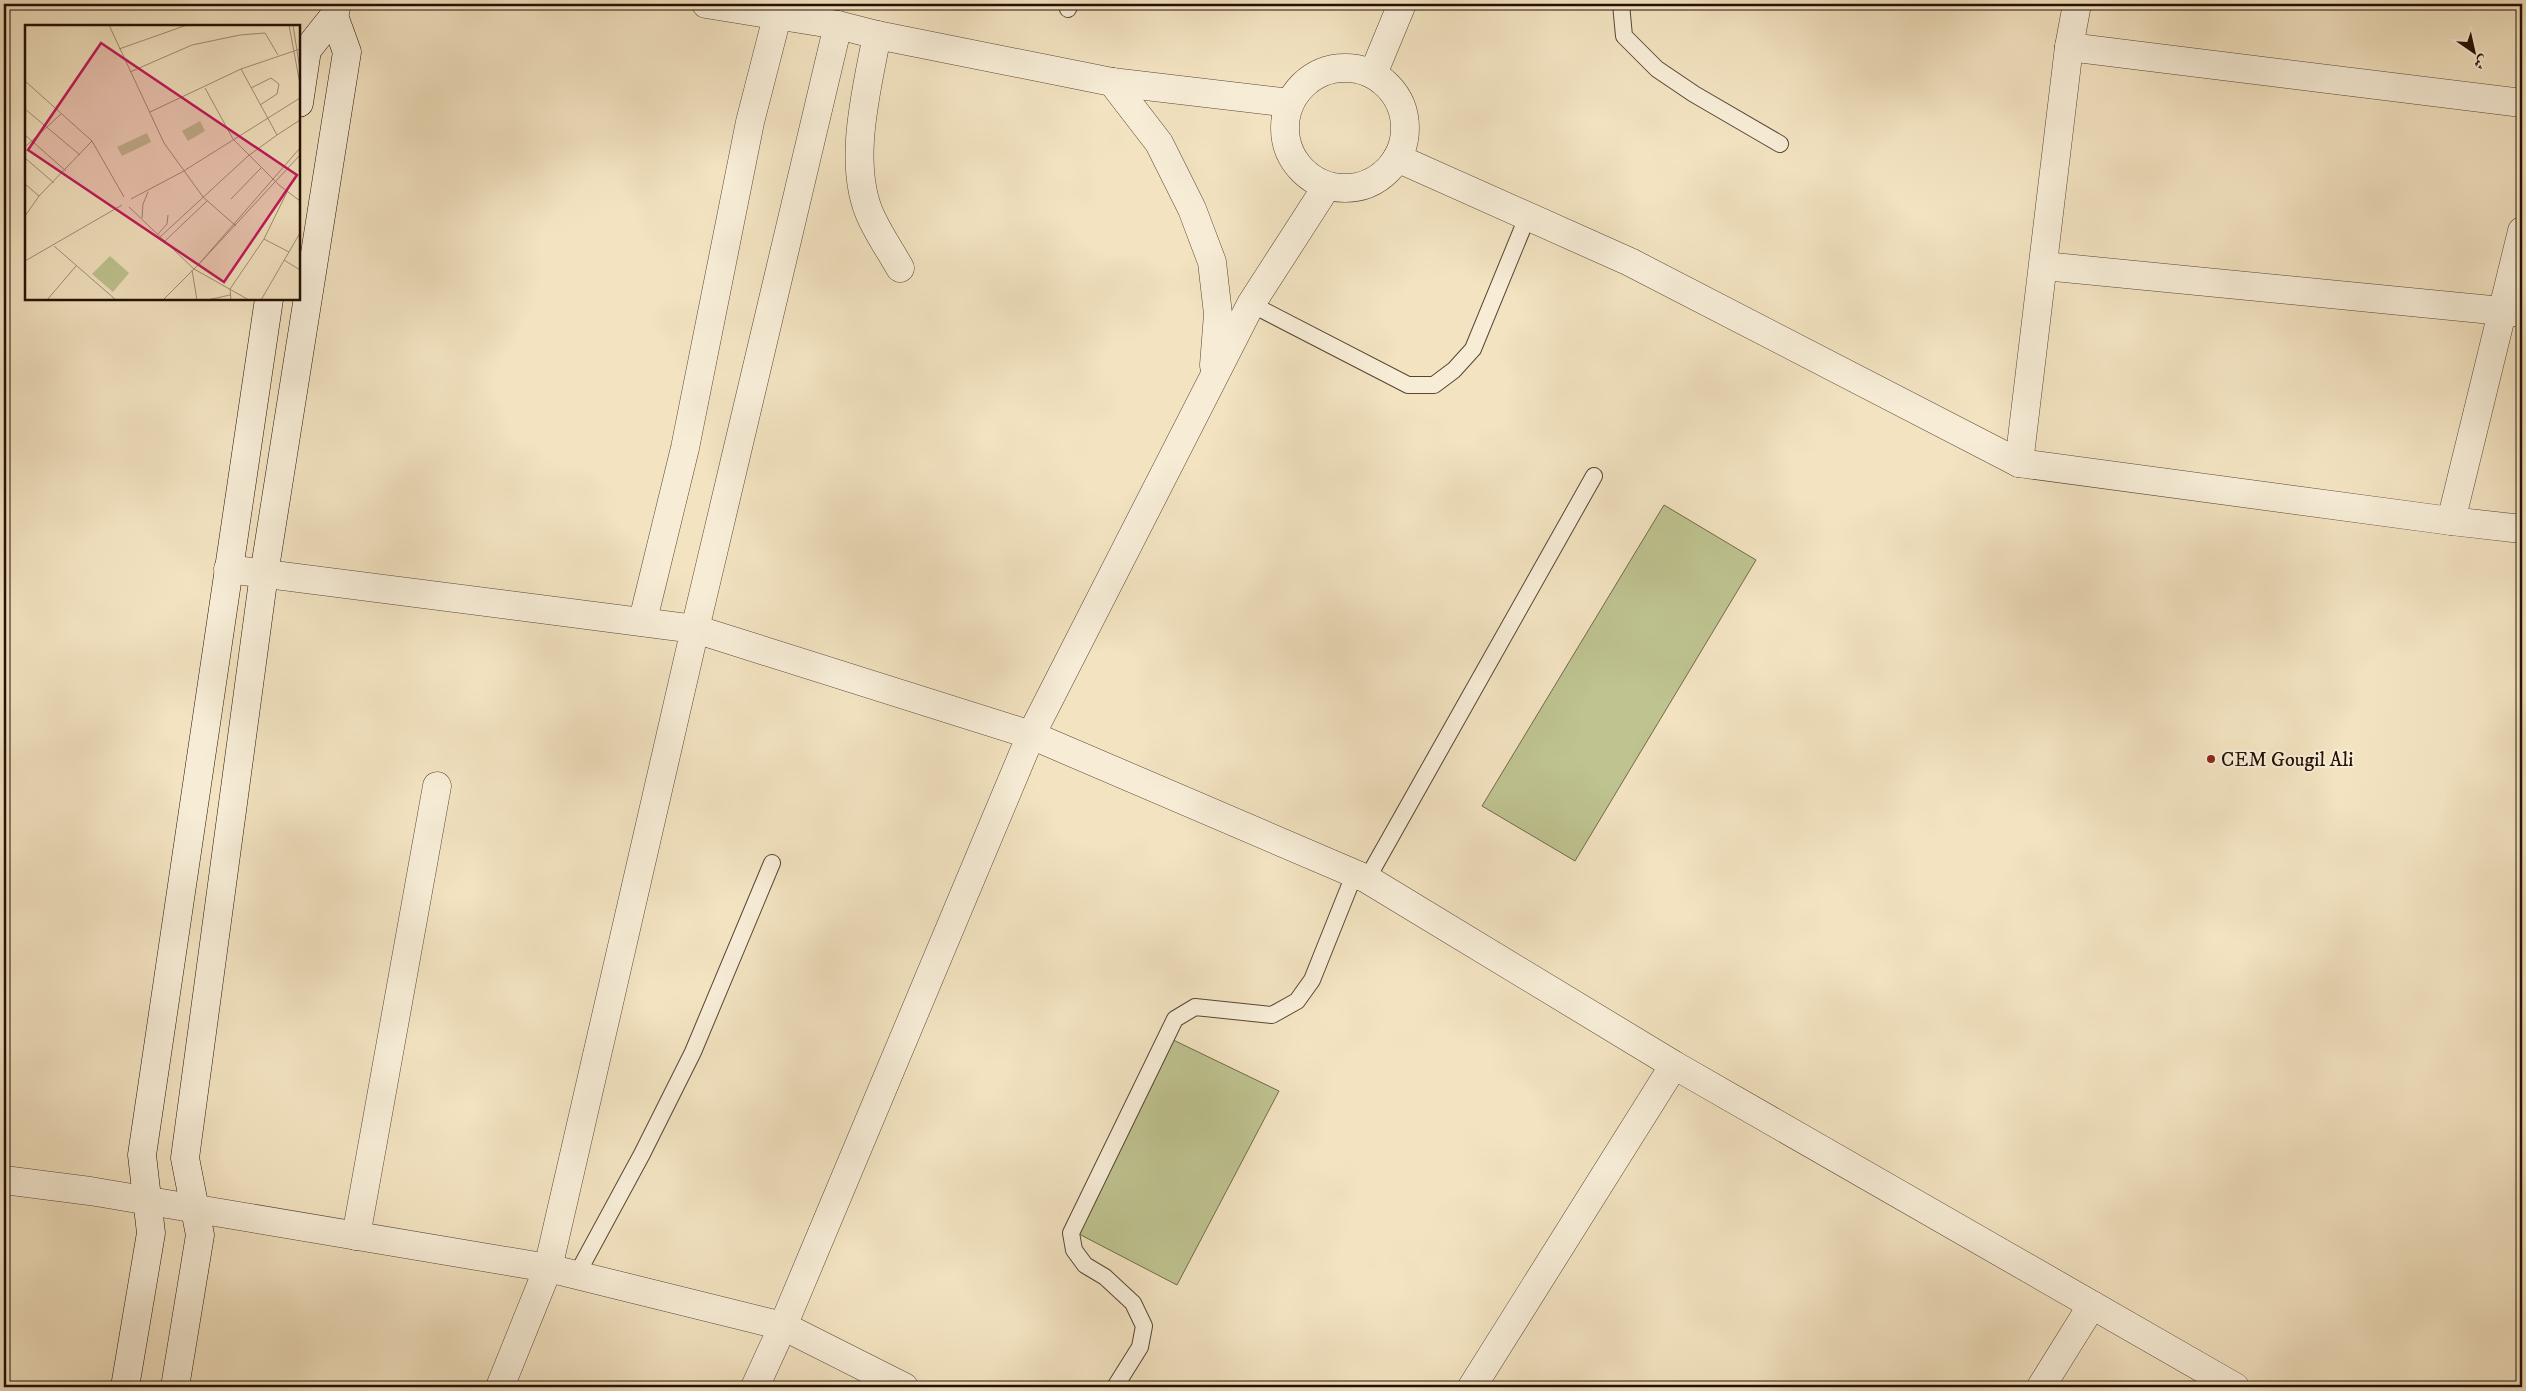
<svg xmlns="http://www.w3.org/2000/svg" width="2526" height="1391" font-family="'IM FELL DW Pica',Amiri,serif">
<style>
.green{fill:#bec390;stroke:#716a4a}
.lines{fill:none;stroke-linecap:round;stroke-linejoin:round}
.lane-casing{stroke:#584533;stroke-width:18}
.street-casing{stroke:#584533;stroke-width:29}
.secondary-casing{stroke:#241004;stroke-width:29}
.lane{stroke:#f7edd7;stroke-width:16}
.street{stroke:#f7edd7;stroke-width:28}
.secondary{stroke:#f7edd7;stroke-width:28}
.poi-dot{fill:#8f2418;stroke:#f7edd7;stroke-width:2}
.labels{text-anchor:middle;stroke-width:4;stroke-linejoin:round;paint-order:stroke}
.poi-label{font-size:20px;fill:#241004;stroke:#f7edd7;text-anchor:start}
.inset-road{fill:none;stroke:#a08f75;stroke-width:1}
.view{fill:#c2185b;fill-opacity:0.15;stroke:#c2185b;stroke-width:2.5}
.inset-edge{fill:none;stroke:#241004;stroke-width:2.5}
</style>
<rect width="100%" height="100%" fill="#f3e3c1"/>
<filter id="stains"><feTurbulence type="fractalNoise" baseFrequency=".004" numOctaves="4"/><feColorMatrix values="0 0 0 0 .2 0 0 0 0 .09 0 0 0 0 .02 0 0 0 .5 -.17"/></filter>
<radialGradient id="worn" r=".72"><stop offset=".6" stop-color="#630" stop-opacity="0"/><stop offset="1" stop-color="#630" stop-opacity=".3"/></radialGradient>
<g class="green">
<polygon points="1664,505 1756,560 1575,861 1482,806"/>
<polygon points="1165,1036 1279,1091 1177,1285 1077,1233"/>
</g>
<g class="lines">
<g class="lane-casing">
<g id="lane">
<polyline points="1621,4 1624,36 1657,69 1694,94 1780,144"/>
<polyline points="1068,9 1070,4"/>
<polyline points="1251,304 1408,385 1434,385 1454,370 1473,349 1528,215"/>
<polyline points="1367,879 1594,476"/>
<polyline points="576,1276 642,1154 693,1052 772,863"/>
<polyline points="1115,1387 1140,1347 1144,1326 1133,1303 1105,1277 1085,1265 1074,1250 1071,1233 1175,1019 1195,1007 1272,1015 1297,1001 1312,980 1354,875"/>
</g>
</g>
<g class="street-casing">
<g id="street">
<polyline points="706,4 838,25 877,35 1112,82 1290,103"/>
<path d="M877,35C867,89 846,166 872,219C880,236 891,252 900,268"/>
<polyline points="2069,47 2522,103"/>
<circle cx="1345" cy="128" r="60"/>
<polyline points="1373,74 1402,4"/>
<polyline points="1112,82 1159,143 1192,209 1212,262 1218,314 1214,365"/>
<polyline points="1397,158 1630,262 2019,463 2451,521 2522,529"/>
<polyline points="2044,266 2522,313"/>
<polyline points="2019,463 2069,47 2077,4"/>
<polyline points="2451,521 2522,231"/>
<polyline points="228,569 695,629 1031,735 1367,879 1674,1065 2235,1387"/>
<polyline points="643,620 685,448 750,122 777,17"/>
<polyline points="4,1180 90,1191 548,1268 783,1326 904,1387"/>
<polyline points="356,1236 437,786"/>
<polyline points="500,1387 548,1268 695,629 838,25"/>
<polyline points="755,1387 783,1326 1031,735 1251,304 1327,186"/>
<polyline points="1472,1387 1674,1065"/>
<polyline points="2041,1387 2092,1305"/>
</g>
</g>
<g class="secondary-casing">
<g id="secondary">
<polyline points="299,103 307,50 334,16 337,4"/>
<polyline points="125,1387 151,1233 142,1155 269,299"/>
<polyline points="175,1387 200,1235 185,1158 264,574 347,52 334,16"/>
</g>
</g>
<use href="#lane" class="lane"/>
<use href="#street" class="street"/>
<use href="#secondary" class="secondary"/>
</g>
<circle class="poi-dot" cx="2211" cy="759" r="5"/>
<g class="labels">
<g class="poi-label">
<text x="2221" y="766">CEM Gougil Ali</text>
</g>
</g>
<g transform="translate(25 25)">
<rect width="275" height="275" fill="#f3e3c1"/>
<path d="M175,96L180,106L163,116L157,106ZM122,108L126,117L97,131L92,122ZM85,231L104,248L88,267L67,249Z" fill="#bec390"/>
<path class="inset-road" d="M84,0L139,118L178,172L211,201M264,0L275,59M268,0L275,45M94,24L162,0M105,47L167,20L215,10L240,8L253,30M0,56L67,116L99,172M180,63L208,114L254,160L275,176M226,63L246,53L254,59L252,69L235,80M0,84L55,130M125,87L216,44L275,24M0,110L41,146M252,110L275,95M0,122L36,89M0,133L29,158M0,159L14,171M262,167L239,214L264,227M106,174L157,147L275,73M206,174L236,143M104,182L169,244L224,275M0,191L14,171L67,116M117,193L118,179L123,167M133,209L142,199L143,190M135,212L223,131L252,110L216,44M140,216L182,176M29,221L91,275M259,235L275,245M0,236L97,180M174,239L275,130M167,245L172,275M22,275L51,241M138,275L174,239L275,123M182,275L205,270M206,275L205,264L239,214M236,275L275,208"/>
<path class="view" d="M76,18L272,150L199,257L3,125Z"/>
<rect width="275" height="275" class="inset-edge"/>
</g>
<rect width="2526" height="1391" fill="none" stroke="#f3e3c1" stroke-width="20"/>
<rect x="5" y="5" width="2516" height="1381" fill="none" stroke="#241004" stroke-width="2.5"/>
<rect x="10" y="10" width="2506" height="1371" fill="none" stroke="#241004"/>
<g transform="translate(2474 52) rotate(146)" stroke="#f7edd7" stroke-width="4" paint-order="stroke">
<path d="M0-4L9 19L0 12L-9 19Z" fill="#241004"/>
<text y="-8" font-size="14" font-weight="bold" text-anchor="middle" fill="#241004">ش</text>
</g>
<rect width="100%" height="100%" filter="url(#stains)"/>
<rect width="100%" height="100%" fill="url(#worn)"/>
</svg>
